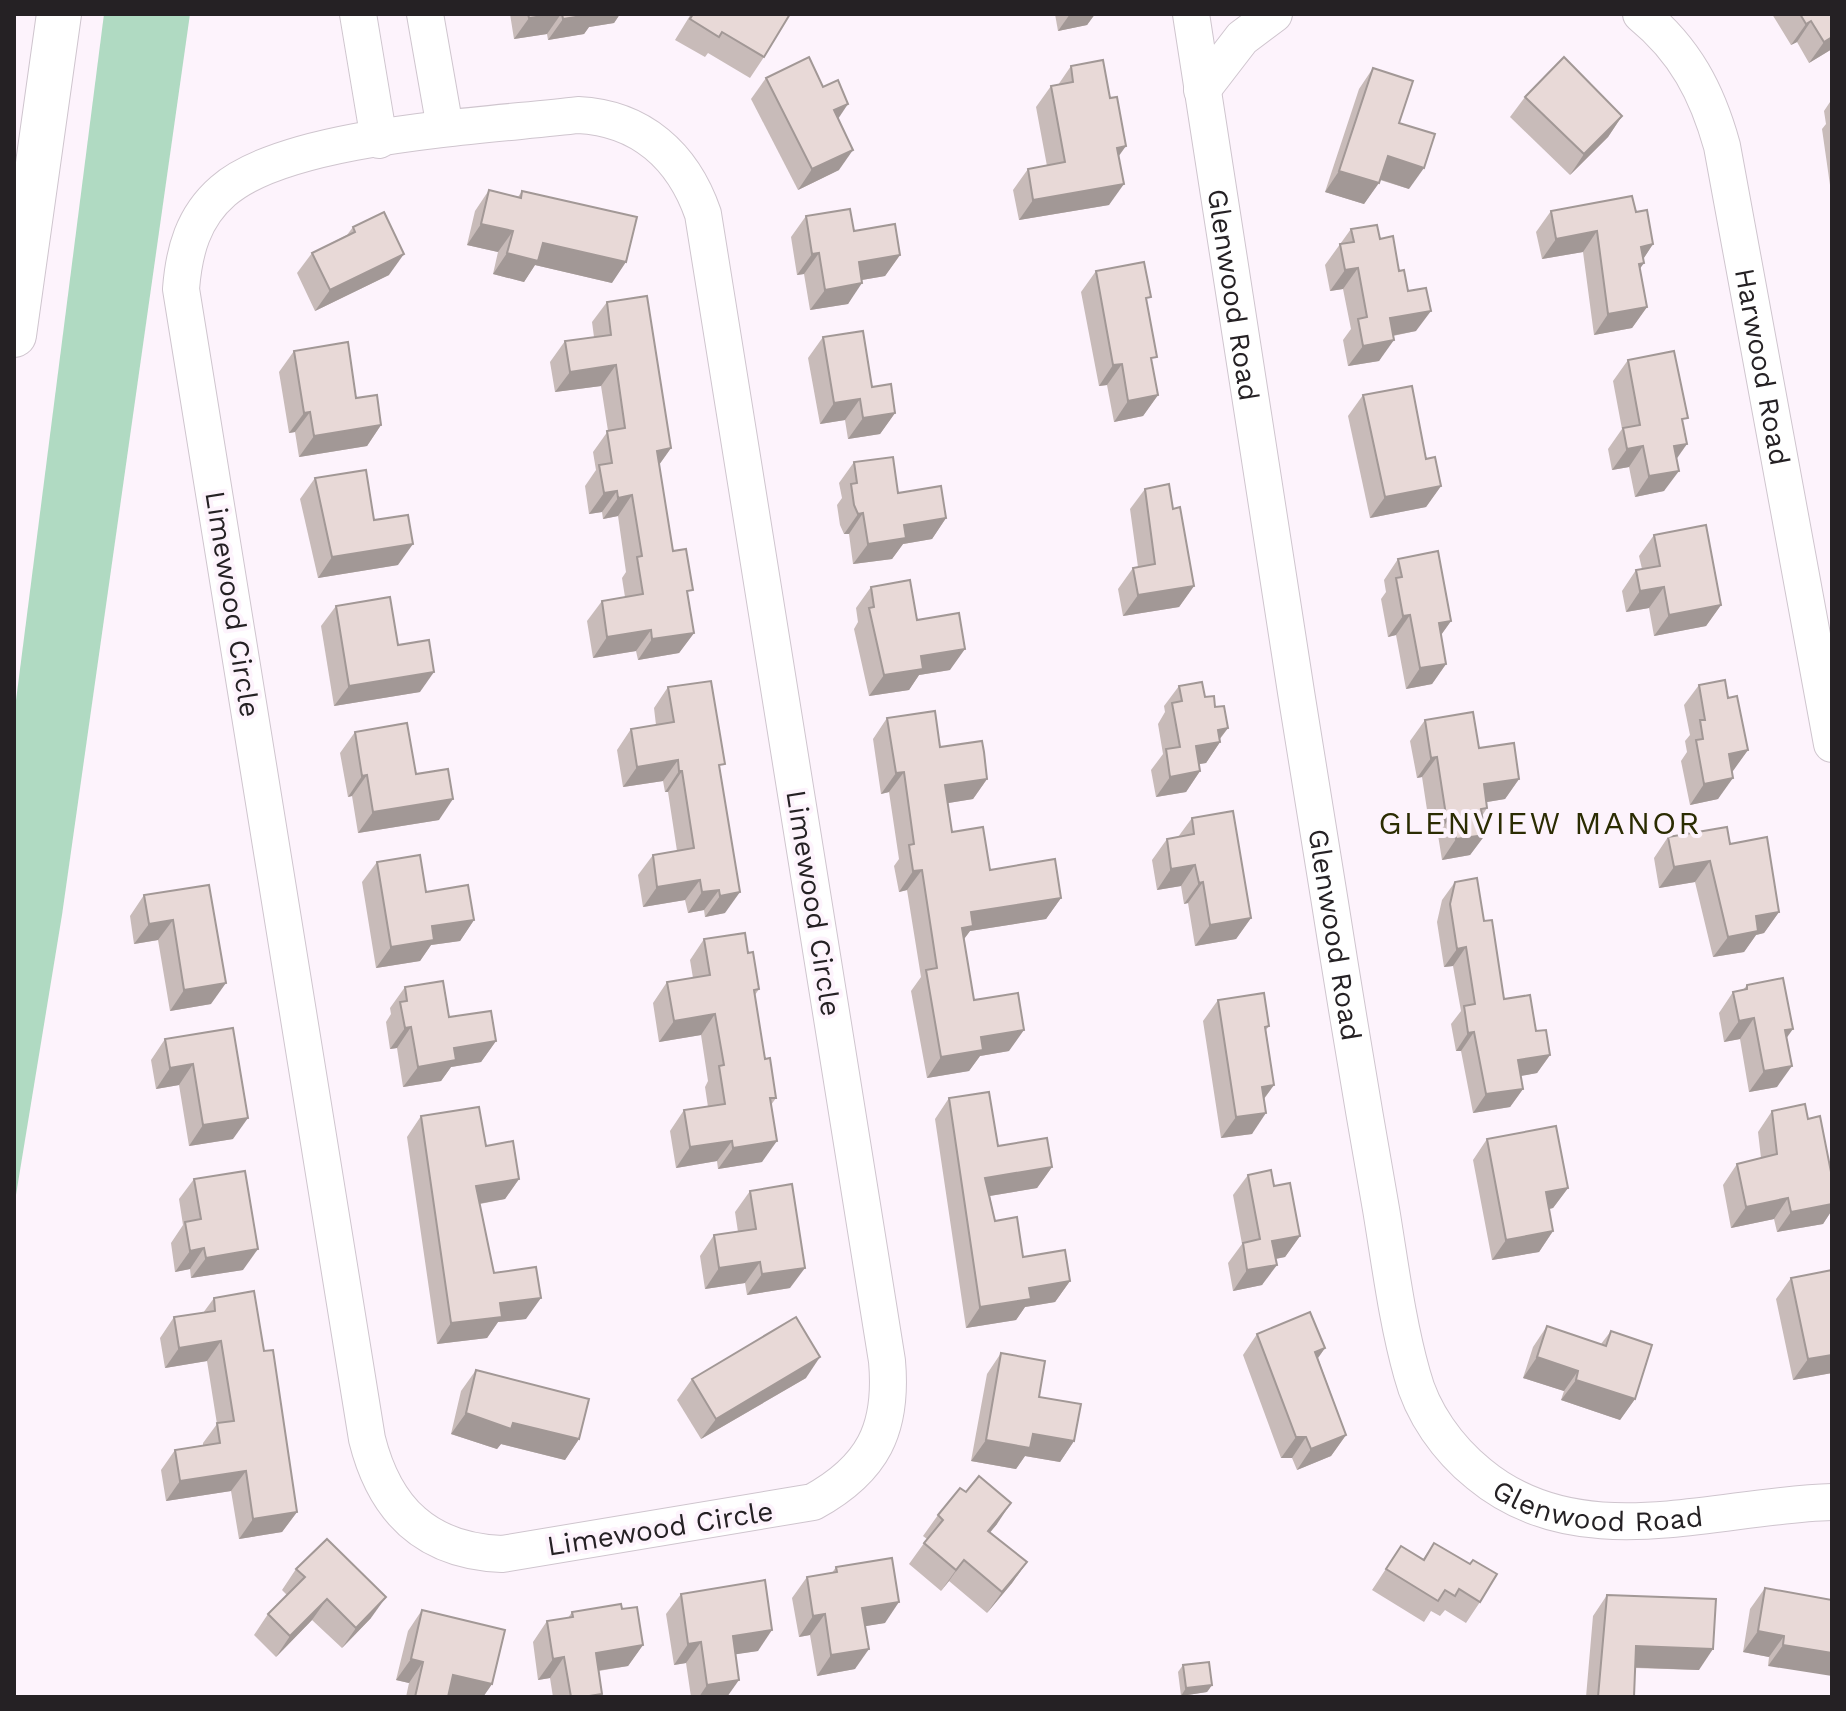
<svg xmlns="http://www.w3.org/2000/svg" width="1846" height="1711" font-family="'Work Sans',sans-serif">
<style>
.green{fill:#b0dac2}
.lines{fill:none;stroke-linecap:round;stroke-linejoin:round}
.minor-casing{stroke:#cfc5ce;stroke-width:38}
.highway-casing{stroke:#cfc5ce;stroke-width:46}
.minor{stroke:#fff;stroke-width:36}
.highway{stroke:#fff;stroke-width:44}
.wall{fill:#c8bbb9}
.shaded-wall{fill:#a29896}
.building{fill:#e8d9d7;stroke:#a29896;stroke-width:2}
.labels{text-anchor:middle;stroke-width:8;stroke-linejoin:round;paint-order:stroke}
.street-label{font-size:28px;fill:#252124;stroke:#fdf3fc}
.quarter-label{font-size:32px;letter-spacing:2px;fill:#2b2c02;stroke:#fdf3fc}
</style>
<rect width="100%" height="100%" fill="#fdf3fc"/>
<polygon class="green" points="104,14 190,14 62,915 14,1207 14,716"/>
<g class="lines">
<g class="minor-casing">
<g id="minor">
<polyline points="358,14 379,140"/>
<polyline points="425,14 445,128"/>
<path id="s1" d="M1191,14C1235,311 1282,607 1330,903C1346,1005 1363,1107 1381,1209C1390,1263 1397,1321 1412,1374C1422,1413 1448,1449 1479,1474C1580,1558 1715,1505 1832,1502"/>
<path id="s2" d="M1641,14C1685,50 1707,92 1722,146L1832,744"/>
<polyline points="1202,90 1242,38 1274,14"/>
<path d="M578,115C641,118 683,156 703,214L887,1361C893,1429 873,1469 813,1502L502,1554C427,1551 385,1511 367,1439L181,289C184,251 193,217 223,191C288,134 489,126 578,115Z"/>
</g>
</g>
<g class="highway-casing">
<polyline id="highway" points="14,335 59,14"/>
</g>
<use href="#minor" class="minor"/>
<use href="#highway" class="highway"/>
</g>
<g class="wall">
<polygon points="510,14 620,14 614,23 589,27 584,34 548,40 547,34 514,39"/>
<polygon points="691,14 790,14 764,57 750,78 708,53 705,57 675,40"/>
<polygon points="1055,14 1095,14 1087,25 1058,31"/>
<polygon points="1772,14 1832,14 1832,49 1809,63 1797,42 1791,45"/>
<polygon points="1071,66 1119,156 1109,205 1019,220 1013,190 1028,169 1047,166 1036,107 1051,86 1058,85"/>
<polygon points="1373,68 1399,123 1409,189 1380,180 1364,204 1325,192 1359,89"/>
<polygon points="766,78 838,118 839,170 798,190 751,99"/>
<polygon points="1525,97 1622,116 1608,137 1570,175 1510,117"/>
<polygon points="1832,99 1832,199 1822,129 1826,124 1824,111"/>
<polygon points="489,190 518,197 522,191 612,283 535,265 524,282 493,274 498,252 467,245 475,211"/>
<polygon points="1551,211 1636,212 1653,244 1643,259 1640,269 1647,307 1632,328 1594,335 1583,252 1542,259 1536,232"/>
<polygon points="806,216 854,231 900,255 885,276 862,280 848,304 810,310 804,274 797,275 791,237"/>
<polygon points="353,227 389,275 315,311 297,273 312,253 347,235"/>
<polygon points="1351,229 1380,239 1399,271 1416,331 1393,336 1379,361 1348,366 1343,340 1351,329 1343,289 1330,291 1325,265"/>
<polygon points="1096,271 1147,302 1152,364 1158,395 1143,416 1114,422 1107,385 1099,386 1081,292"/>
<polygon points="607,302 671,448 659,465 673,551 688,596 694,633 679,653 638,660 636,651 593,658 587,621 602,601 625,597 622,578 626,572 618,516 603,519 602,512 589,514 585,486 596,470 593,452 608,431 601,386 555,392 550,362 565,341 594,337 592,322"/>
<polygon points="823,337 895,413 880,434 848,439 845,420 820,424 808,358"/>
<polygon points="294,351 356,398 381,425 367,446 299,457 295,432 289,433 279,372"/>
<polygon points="1628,360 1683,424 1676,459 1664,491 1635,497 1629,467 1612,470 1608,449 1622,429 1613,381"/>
<polygon points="1363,395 1426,459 1441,486 1426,507 1370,518 1348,416"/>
<polygon points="854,462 898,493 946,518 932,539 903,544 892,559 853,564 849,534 844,534 840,525 837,505 842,498 839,483"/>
<polygon points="315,478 374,520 398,565 318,578 300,499"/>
<polygon points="1145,489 1173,509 1194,586 1179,607 1123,616 1118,589 1133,568 1138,567 1130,509"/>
<polygon points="1654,535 1721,605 1706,626 1654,636 1649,608 1626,612 1622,591 1636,570 1642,569 1639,556"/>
<polygon points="1398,559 1451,621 1441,635 1446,664 1432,684 1406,689 1396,635 1388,637 1381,599 1386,592 1384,580"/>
<polygon points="871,587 917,620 950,670 919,675 909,690 869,696 854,629 858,622 856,608"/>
<polygon points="336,606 398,645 420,692 334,706 321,626"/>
<polygon points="1699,685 1728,698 1748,750 1732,771 1718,799 1690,805 1681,761 1687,752 1685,741 1690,735 1684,705"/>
<polygon points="1179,686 1205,697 1215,707 1228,728 1220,739 1220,742 1206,763 1199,764 1200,771 1186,792 1156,797 1151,770 1163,754 1158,724 1165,712 1164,706"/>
<polygon points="668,687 720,770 725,913 705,917 704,910 688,913 685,900 643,907 638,875 653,855 677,851 668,792 665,792 663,781 623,787 617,750 631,729 656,725 654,708"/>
<polygon points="887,718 940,747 987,779 973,799 948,803 952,832 990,870 1061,898 1046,919 970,931 964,939 974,1000 1009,1051 980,1056 969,1071 927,1078 911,991 921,977 907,890 899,892 894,866 899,859 889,792 881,794 873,739"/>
<polygon points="1425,720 1479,748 1519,779 1505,799 1487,802 1487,808 1482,816 1485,835 1470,855 1442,860 1438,835 1431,836 1422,777 1417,778 1410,741"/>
<polygon points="355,732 416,774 439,820 358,833 352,796 348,797 340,753"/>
<polygon points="1192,818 1251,918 1236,939 1195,946 1188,903 1184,904 1181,886 1157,890 1152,860 1167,839 1178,837"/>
<polygon points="1668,837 1730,844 1779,912 1764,933 1756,935 1744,952 1713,957 1695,882 1659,888 1654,858"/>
<polygon points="377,862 474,920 460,941 431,945 420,961 376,968 362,882"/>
<polygon points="1455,882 1484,921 1504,999 1536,1031 1550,1055 1537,1073 1520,1076 1523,1089 1510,1107 1473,1113 1461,1051 1456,1051 1451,1024 1461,1011 1453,966 1444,967 1437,922 1442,900"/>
<polygon points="209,885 211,1004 170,1011 158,940 134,944 130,916 144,895"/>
<polygon points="704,939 748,953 759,989 755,995 765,1059 776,1098 771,1105 762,1162 718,1169 717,1161 676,1168 670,1131 684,1110 708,1107 705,1087 708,1081 701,1035 659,1042 653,1003 667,982 693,978 690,960"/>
<polygon points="1747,985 1786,1038 1777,1087 1749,1092 1740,1039 1724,1042 1719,1013 1733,992 1743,990"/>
<polygon points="405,987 449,1017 496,1041 481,1062 451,1067 441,1081 403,1087 397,1048 390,1049 386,1022 391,1014 390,1008"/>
<polygon points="1218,1000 1269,1026 1266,1030 1274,1085 1264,1099 1252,1134 1221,1138 1203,1021"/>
<polygon points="233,1028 233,1139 189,1146 179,1085 156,1089 151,1060 165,1039"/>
<polygon points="949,1098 998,1146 1052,1167 1037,1188 990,1196 995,1221 1023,1257 1070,1281 1055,1302 1025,1307 1016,1320 966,1328 935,1119"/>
<polygon points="1772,1111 1808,1119 1832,1177 1832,1210 1823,1224 1777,1232 1774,1219 1731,1228 1723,1185 1737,1164 1761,1158 1758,1132"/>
<polygon points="421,1116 486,1146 519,1179 505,1199 480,1204 494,1273 526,1319 498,1322 487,1338 437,1344 407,1137"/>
<polygon points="1487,1139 1568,1188 1553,1208 1549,1209 1553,1231 1539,1252 1492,1260 1473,1160"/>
<polygon points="1248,1175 1274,1186 1300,1236 1285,1257 1276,1259 1262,1285 1233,1291 1228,1263 1242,1244 1233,1195"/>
<polygon points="194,1179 243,1270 191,1278 190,1269 175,1272 171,1243 183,1225 179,1199"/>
<polygon points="750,1191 790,1288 747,1295 745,1283 705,1289 700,1256 714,1235 738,1232 735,1212"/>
<polygon points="1791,1278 1832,1373 1793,1380 1776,1299"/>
<polygon points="214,1298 264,1351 297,1512 282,1532 239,1539 231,1491 166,1501 161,1470 175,1450 203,1445 203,1443 217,1424 207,1361 165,1368 160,1338 174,1317 203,1313"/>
<polygon points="1547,1326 1601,1344 1611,1331 1635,1399 1620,1420 1561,1400 1564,1391 1523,1378 1533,1347"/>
<polygon points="1257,1334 1325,1348 1318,1358 1346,1435 1331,1456 1297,1470 1292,1458 1281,1458 1243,1355"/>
<polygon points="1001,1353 1039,1397 1074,1441 1060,1462 1025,1456 1016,1469 971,1461 987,1374"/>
<polygon points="476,1370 579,1439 565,1460 501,1444 497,1449 451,1434 461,1391"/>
<polygon points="806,1378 701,1439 677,1400 692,1379"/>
<polygon points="938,1515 997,1524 990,1532 1027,1562 1012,1583 987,1613 949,1581 941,1591 909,1564 927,1539 923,1536"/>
<polygon points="1434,1543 1480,1602 1466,1623 1445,1610 1440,1616 1431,1611 1424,1622 1372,1590 1401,1546 1423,1559"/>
<polygon points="836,1567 885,1623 865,1626 855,1669 817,1676 810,1635 799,1637 792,1598 807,1577 832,1573"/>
<polygon points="296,1569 371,1618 342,1648 312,1620 276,1657 254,1635 268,1614 287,1595 282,1590"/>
<polygon points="1765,1588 1832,1600 1768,1666 1769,1657 1743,1652 1750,1609"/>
<polygon points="681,1594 758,1651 735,1654 727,1697 691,1697 686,1663 674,1665 666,1614"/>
<polygon points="1607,1595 1699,1670 1635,1668 1634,1697 1586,1697 1593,1616"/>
<polygon points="622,1609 643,1645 628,1666 599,1671 600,1697 553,1697 550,1678 538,1680 533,1642 547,1621 568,1618 572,1612"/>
<polygon points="422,1610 492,1684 483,1697 406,1697 409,1683 396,1680 408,1631"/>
<polygon points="1183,1665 1212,1685 1207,1692 1181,1696 1178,1672"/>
</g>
<g class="shaded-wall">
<polygon points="561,14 547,34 514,39 529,18"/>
<polygon points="592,14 620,14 614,23 589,27 584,34 548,40 563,19"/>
<polygon points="1070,14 1095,14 1087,25 1058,31"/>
<polygon points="1811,21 1797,42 1791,45 1806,24"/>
<polygon points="1832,37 1832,49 1809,63 1824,42"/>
<polygon points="848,104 834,125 834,110"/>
<polygon points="1622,116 1608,137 1570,175 1584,154"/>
<polygon points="1126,146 1111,167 1117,148"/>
<polygon points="853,150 839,170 798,190 812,169"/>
<polygon points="1388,156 1424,168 1409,189 1373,177"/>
<polygon points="1339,171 1379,183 1364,204 1325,192"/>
<polygon points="1124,184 1109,205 1019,220 1033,200"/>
<polygon points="481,224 513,231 498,252 467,245"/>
<polygon points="1597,231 1583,252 1542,259 1556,239"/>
<polygon points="543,243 626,262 612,283 535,265 524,282 493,274 507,253"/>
<polygon points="1653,244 1640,264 1644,263 1629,284 1641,247"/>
<polygon points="819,253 804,274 797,275 812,254"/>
<polygon points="404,254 389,275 315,311 330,290"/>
<polygon points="900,255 885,276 844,283 859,262"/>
<polygon points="1358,268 1343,289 1330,291 1345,270"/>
<polygon points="862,283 848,304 810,310 825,290"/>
<polygon points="1647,307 1632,328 1594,335 1608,314"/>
<polygon points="1431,311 1416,331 1375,339 1390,318"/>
<polygon points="1394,340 1379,361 1348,366 1363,346"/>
<polygon points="1122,364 1107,385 1099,386 1113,365"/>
<polygon points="616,365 601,386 555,392 570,372"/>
<polygon points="1158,395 1143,416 1114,422 1128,401"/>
<polygon points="860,399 845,420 820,424 834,403"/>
<polygon points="310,412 295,432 289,433 304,413"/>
<polygon points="895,413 880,434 848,439 863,418"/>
<polygon points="381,425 367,446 299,457 314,436"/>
<polygon points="1687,444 1673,464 1674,446"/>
<polygon points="1643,446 1629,467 1612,470 1627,449"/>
<polygon points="671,448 656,469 657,451"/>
<polygon points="1679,471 1664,491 1635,497 1649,476"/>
<polygon points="1441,486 1426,507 1370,518 1385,497"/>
<polygon points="617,491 602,512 589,514 604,493"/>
<polygon points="632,495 618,516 603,519 618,498"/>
<polygon points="863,513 849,534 844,534 858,514"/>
<polygon points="946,518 932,539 903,544 892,559 853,564 868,544 904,525"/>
<polygon points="413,544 398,565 318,578 332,557"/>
<polygon points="1194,586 1179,607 1123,616 1138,595"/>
<polygon points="1664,587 1649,608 1626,612 1640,591"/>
<polygon points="1721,605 1706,626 1654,636 1669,615"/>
<polygon points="1410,615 1396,635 1388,637 1403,616"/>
<polygon points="1451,621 1436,642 1439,623"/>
<polygon points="651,630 636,651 593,658 607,637"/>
<polygon points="694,633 679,653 638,660 652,639"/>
<polygon points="965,649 950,670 919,675 909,690 869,696 884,675 921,656"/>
<polygon points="1446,664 1432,684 1406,689 1420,668"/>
<polygon points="434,672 420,692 334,706 349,686"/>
<polygon points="1228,728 1217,742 1220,742 1206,763 1181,767 1196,746 1218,730"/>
<polygon points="1748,750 1733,771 1714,774 1729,754"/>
<polygon points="1437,757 1422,777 1417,778 1431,758"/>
<polygon points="678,760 663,781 623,787 637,767"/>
<polygon points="679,771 682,771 668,792 665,792"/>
<polygon points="1200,771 1186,792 1156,797 1170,777"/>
<polygon points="904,772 889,792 881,794 896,773"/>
<polygon points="367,775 352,796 348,797 362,776"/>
<polygon points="1733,778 1718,799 1690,805 1704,784"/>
<polygon points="987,779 973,799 930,806 945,785"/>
<polygon points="1519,779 1505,799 1469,805 1484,784"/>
<polygon points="453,799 439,820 358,833 373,812"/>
<polygon points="1452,814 1438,835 1431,836 1446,815"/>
<polygon points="1485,835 1470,855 1442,860 1456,839"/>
<polygon points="1710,861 1695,882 1659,888 1674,867"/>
<polygon points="1195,865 1181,886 1157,890 1171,869"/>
<polygon points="922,870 907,890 899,892 913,871"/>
<polygon points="700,880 685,900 643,907 657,887"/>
<polygon points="1203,882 1188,903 1184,904 1199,883"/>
<polygon points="719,890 704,910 688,913 702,892"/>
<polygon points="740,892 725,913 705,917 720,896"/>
<polygon points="1061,898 1046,919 970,931 958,947 948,949 971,912"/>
<polygon points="1779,912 1764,933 1756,935 1744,952 1713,957 1728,937 1756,916"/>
<polygon points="1251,918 1236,939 1195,946 1210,925"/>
<polygon points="173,920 158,940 134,944 149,924"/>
<polygon points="474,920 460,941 431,945 420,961 376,968 391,947 432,926"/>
<polygon points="1466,947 1453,966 1444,967 1457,949"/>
<polygon points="226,983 211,1004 170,1011 184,990"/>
<polygon points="715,1014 701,1035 659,1042 674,1021"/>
<polygon points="1754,1018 1740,1039 1724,1042 1739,1021"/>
<polygon points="411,1027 397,1048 390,1049 405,1028"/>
<polygon points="1793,1029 1778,1050 1785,1030"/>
<polygon points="1024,1030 1009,1051 980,1056 969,1071 927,1078 941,1057 981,1037"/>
<polygon points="1474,1032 1461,1051 1456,1051 1468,1033"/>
<polygon points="496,1041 481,1062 451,1067 441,1081 403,1087 418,1067 454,1048"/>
<polygon points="1550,1055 1537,1073 1505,1079 1518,1060"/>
<polygon points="193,1064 179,1085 156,1089 170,1068"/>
<polygon points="1792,1066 1777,1087 1749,1092 1764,1071"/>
<polygon points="1274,1085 1259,1105 1262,1087"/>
<polygon points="1523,1089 1510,1107 1473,1113 1486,1094"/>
<polygon points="1266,1113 1252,1134 1221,1138 1236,1117"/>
<polygon points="248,1118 233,1139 189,1146 203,1125"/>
<polygon points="732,1141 717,1161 676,1168 690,1147"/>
<polygon points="777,1141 762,1162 718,1169 733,1148"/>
<polygon points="1052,1167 1037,1188 971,1199 985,1178"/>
<polygon points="519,1179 505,1199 461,1207 476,1186"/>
<polygon points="1568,1188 1553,1208 1531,1213 1546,1192"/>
<polygon points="1788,1198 1774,1219 1731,1228 1746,1207"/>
<polygon points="1832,1204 1832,1210 1823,1224 1777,1232 1791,1212"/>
<polygon points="1553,1231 1539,1252 1492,1260 1506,1240"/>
<polygon points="1300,1236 1285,1257 1258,1262 1272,1241"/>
<polygon points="204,1248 190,1269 175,1272 190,1251"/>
<polygon points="258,1249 243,1270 191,1278 206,1258"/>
<polygon points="760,1262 745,1283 705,1289 719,1268"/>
<polygon points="1277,1265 1262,1285 1233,1291 1247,1270"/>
<polygon points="805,1268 790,1288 747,1295 762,1274"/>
<polygon points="1070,1281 1055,1302 1025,1307 1016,1320 966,1328 980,1307 1029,1288"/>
<polygon points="541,1298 526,1319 498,1322 487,1338 437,1344 451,1323 500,1303"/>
<polygon points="221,1341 207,1361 165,1368 179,1348"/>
<polygon points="1325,1348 1310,1369 1315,1352"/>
<polygon points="1832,1355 1832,1373 1793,1380 1808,1359"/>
<polygon points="820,1357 806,1378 701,1439 716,1419"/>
<polygon points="1537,1357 1578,1371 1564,1391 1523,1378"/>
<polygon points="1576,1380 1635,1399 1620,1420 1561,1400"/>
<polygon points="466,1413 513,1423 579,1439 565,1460 501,1444 497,1449 451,1434"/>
<polygon points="1033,1434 1074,1441 1060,1462 1025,1456 1016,1469 971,1461 986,1440"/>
<polygon points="1346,1435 1331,1456 1297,1470 1311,1449"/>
<polygon points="1296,1437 1306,1437 1292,1458 1281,1458"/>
<polygon points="246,1471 231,1491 166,1501 180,1481"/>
<polygon points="1011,1503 997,1524 974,1552 988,1531"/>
<polygon points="297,1512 282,1532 239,1539 253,1519"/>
<polygon points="964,1560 949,1581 941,1591 956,1570"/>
<polygon points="1027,1562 1012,1583 987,1613 1002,1592"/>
<polygon points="386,1597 371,1618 342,1648 356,1628"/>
<polygon points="327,1599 312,1620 276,1657 290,1636"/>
<polygon points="899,1602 885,1623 848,1629 862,1608"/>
<polygon points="825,1614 810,1635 799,1637 813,1616"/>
<polygon points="772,1630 758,1651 718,1657 733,1636"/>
<polygon points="1758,1631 1784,1636 1769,1657 1743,1652"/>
<polygon points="701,1642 686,1663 674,1665 688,1644"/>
<polygon points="643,1645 628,1666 582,1673 596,1653"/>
<polygon points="1783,1645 1832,1653 1832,1676 1768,1666"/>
<polygon points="1636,1646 1713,1649 1699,1670 1622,1667"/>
<polygon points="869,1649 855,1669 817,1676 831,1655"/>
<polygon points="564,1657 550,1678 538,1680 553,1659"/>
<polygon points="411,1659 423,1662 409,1683 396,1680"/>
<polygon points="453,1675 492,1684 483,1697 445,1697"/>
<polygon points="739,1680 727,1697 699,1697 707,1685"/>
<polygon points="1212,1685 1207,1692 1181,1696 1186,1688"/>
</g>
<g class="building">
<polygon points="528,14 558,14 529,18"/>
<polygon points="562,14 595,14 563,19"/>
<polygon points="693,14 790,14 764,57 722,32 719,37 690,19"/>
<polygon points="1800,14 1832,14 1832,37 1824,42 1811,21 1806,24"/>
<polygon points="809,57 823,87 838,80 848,104 834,110 853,150 812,169 766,78"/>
<polygon points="1564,57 1622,116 1584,154 1525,97"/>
<polygon points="1103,60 1110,98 1117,97 1126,146 1117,148 1124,184 1033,200 1028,169 1065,162 1051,86 1073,82 1071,66"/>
<polygon points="1373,68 1413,81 1399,123 1435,134 1424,168 1388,156 1379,183 1339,171"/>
<polygon points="489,190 521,198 522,191 637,217 626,262 543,243 538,261 507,253 513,231 481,224"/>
<polygon points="1632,196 1636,212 1647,210 1653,244 1641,247 1644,263 1639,264 1647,307 1608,314 1597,231 1556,239 1551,211"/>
<polygon points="850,209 854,231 895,224 900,255 859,262 862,283 825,290 819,253 812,254 806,216"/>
<polygon points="384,212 404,254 330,290 312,253 355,232 353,227"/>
<polygon points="1377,225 1380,239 1393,236 1399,271 1404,270 1408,291 1426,288 1431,311 1390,318 1394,340 1363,346 1358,319 1367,317 1358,268 1345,270 1340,244 1354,242 1351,229"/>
<polygon points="1144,262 1151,297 1146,298 1157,357 1151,358 1158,395 1128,401 1122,364 1113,365 1096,271"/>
<polygon points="647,296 671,448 657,451 673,551 686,549 693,590 687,591 694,633 652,639 651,630 607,637 602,601 643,594 637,557 642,556 632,495 618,498 617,491 604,493 599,465 612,463 607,431 625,428 616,365 570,372 565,341 611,335 607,302"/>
<polygon points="863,331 872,387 891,384 895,413 863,418 860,399 834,403 823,337"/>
<polygon points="348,342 356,398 377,395 381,425 314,436 310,412 304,413 294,351"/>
<polygon points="1674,351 1688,418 1682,419 1687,444 1674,446 1679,471 1649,476 1643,446 1627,449 1623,428 1640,425 1628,360"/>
<polygon points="1412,386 1426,459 1435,457 1441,486 1385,497 1363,395"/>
<polygon points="893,457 898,493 941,486 946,518 904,525 906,538 868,544 863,513 858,514 854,505 851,484 857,483 854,462"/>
<polygon points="366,470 374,520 408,515 413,544 332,557 315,478"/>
<polygon points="1169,484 1173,509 1180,507 1194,586 1138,595 1133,568 1155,564 1145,489"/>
<polygon points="1706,525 1721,605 1669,615 1664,587 1640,591 1636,570 1660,566 1654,535"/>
<polygon points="1438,551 1451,621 1439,623 1446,664 1420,668 1410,615 1403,616 1396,578 1402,577 1398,559"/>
<polygon points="910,580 917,620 959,613 965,649 921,656 923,669 884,675 869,608 874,607 871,587"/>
<polygon points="390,597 398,645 429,640 434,672 349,686 336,606"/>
<polygon points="1725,680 1728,698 1737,696 1748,750 1729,754 1733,778 1704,784 1696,740 1703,739 1700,720 1705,720 1699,685"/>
<polygon points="711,681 725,764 719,765 740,892 720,896 719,890 702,892 700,880 657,887 653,855 694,848 682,771 679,771 678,760 637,767 631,729 674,722 668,687"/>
<polygon points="1202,682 1205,697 1214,696 1215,707 1224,706 1228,728 1218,730 1220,742 1196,746 1200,771 1170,777 1166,749 1180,747 1172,703 1182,701 1179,686"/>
<polygon points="935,711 940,747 982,741 984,752 987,779 945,785 952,832 983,827 990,870 1055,859 1061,898 971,912 973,926 962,928 974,1000 1018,993 1024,1030 981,1037 983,1050 941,1057 926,970 937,968 922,870 913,871 909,845 914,844 904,772 896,773 887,718"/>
<polygon points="1473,712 1479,748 1514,743 1519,779 1484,784 1487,808 1481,809 1485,835 1456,839 1452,814 1446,815 1437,757 1431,758 1425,720"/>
<polygon points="407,723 416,774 448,769 453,799 373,812 367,775 362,776 355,732"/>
<polygon points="1233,811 1251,918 1210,925 1203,882 1199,883 1195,865 1171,869 1167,839 1194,834 1192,818"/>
<polygon points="1727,827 1730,844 1767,837 1779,912 1756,916 1758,931 1728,937 1710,861 1674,867 1668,837"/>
<polygon points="420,855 426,892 468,885 474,920 432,926 434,940 391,947 377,862"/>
<polygon points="1477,878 1484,921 1492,920 1504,999 1530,995 1536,1031 1546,1030 1550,1055 1518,1060 1523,1089 1486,1094 1474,1032 1468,1033 1464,1006 1475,1004 1466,947 1457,949 1450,904 1455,882"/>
<polygon points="209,885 226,983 184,990 173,920 149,924 144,895"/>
<polygon points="745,933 748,953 753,952 759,989 754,990 765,1059 770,1058 776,1098 770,1098 777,1141 733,1148 732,1141 690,1147 684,1110 725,1104 719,1066 724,1065 715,1014 674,1021 667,982 710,975 704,939"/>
<polygon points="1783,978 1793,1029 1785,1030 1792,1066 1764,1071 1754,1018 1739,1021 1733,992 1747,989 1747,985"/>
<polygon points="443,981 449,1017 491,1011 496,1041 454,1048 456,1060 418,1067 411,1027 405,1028 400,1002 407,1001 405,987"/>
<polygon points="1264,993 1269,1026 1265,1027 1274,1085 1262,1087 1266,1113 1236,1117 1218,1000"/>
<polygon points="233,1028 248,1118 203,1125 193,1064 170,1068 165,1039"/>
<polygon points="989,1092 998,1146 1047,1138 1052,1167 985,1178 995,1221 1017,1217 1023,1257 1065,1250 1070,1281 1029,1288 1031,1299 980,1307 949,1098"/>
<polygon points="1805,1104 1808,1119 1820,1116 1832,1177 1832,1204 1791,1212 1788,1198 1746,1207 1737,1164 1777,1154 1772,1111"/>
<polygon points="479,1107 486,1146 513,1141 519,1179 476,1186 494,1273 536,1267 541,1298 500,1303 502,1317 451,1323 421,1116"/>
<polygon points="1556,1126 1568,1188 1546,1192 1553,1231 1506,1240 1487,1139"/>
<polygon points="1271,1170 1274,1186 1290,1183 1300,1236 1272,1241 1277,1265 1247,1270 1243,1243 1260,1239 1248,1175"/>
<polygon points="245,1171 258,1249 206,1258 204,1248 190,1251 185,1222 201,1219 194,1179"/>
<polygon points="792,1184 805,1268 762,1274 760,1262 719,1268 714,1235 756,1229 750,1191"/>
<polygon points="1832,1270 1832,1355 1808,1359 1791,1278"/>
<polygon points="254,1291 264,1351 273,1350 297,1512 253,1519 246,1471 180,1481 175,1450 220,1443 217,1423 234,1421 221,1341 179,1348 174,1317 215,1311 214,1298"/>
<polygon points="1310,1312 1325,1348 1315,1352 1346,1435 1311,1449 1306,1437 1296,1437 1257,1334"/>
<polygon points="796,1317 820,1357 716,1419 692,1379"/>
<polygon points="1547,1326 1606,1346 1611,1331 1652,1345 1635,1399 1576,1380 1578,1371 1537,1357"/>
<polygon points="1001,1353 1045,1361 1039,1397 1081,1404 1074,1441 1033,1434 1030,1448 986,1440"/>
<polygon points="476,1370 589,1399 579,1439 513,1423 511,1429 466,1413"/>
<polygon points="979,1476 1011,1503 988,1531 1027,1562 1002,1592 964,1560 956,1570 924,1543 943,1520 938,1515 960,1488 966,1492"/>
<polygon points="327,1539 386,1597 356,1628 327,1599 290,1636 268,1614 305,1577 296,1569"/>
<polygon points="1434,1543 1470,1564 1473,1560 1497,1574 1480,1602 1459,1589 1455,1596 1445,1590 1438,1601 1386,1569 1401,1546 1424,1560"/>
<polygon points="892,1558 899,1602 862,1608 869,1649 831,1655 825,1614 813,1616 807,1577 837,1572 836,1567"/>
<polygon points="765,1580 772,1630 733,1636 739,1680 707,1685 701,1642 688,1644 681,1594"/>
<polygon points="1765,1588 1832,1600 1832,1653 1783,1645 1784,1636 1758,1631"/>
<polygon points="1607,1595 1716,1599 1713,1649 1636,1646 1634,1697 1598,1697"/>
<polygon points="621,1604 622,1609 637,1607 643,1645 596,1653 602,1694 583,1697 571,1697 564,1657 553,1659 547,1621 573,1617 572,1612"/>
<polygon points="422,1610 505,1630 492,1684 453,1675 448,1697 415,1697 423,1662 411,1659"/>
<polygon points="1209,1662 1212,1685 1186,1688 1183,1665"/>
</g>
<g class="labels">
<g class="street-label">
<text dy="10" stroke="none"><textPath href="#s1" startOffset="284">Glenwood Road</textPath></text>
<text dy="10" stroke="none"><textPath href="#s2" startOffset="382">Harwood Road</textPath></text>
<text transform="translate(233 604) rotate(81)" y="10">Limewood Circle</text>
<text transform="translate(814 903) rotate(81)" y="10">Limewood Circle</text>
<text dy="10" stroke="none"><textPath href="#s1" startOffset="932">Glenwood Road</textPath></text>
<text dy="10" stroke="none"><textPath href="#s1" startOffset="1628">Glenwood Road</textPath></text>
<text transform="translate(660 1528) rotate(-9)" y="10">Limewood Circle</text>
</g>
<g class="quarter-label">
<text x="1540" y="834">GLENVIEW MANOR</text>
</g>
</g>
<rect width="1846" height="1711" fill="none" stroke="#252124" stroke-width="32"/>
</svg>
